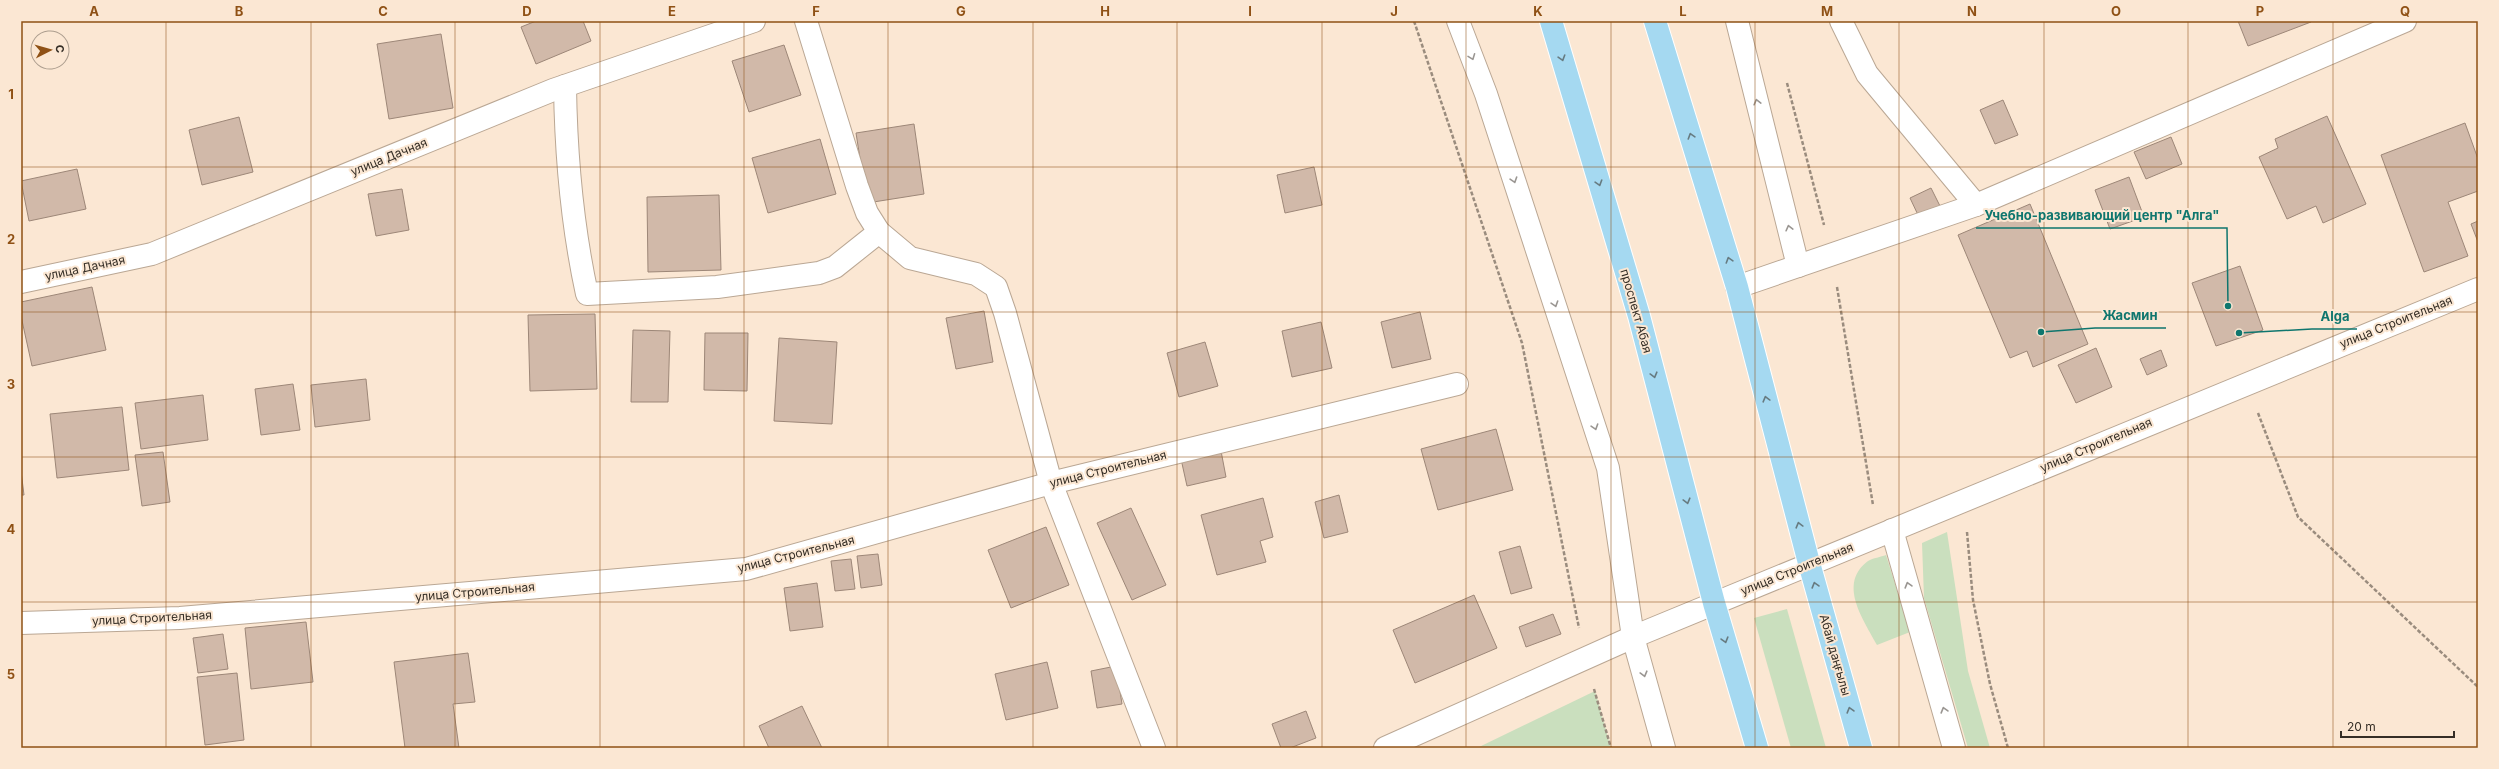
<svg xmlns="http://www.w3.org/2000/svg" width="2499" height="769" font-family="Inter,sans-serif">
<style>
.green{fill:#cadfbe}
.building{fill:#d1b9a9;stroke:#9d8778}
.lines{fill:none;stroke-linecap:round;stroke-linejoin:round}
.minor-casing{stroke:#baa794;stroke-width:24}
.major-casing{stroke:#fff;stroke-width:24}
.path{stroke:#9a8c7e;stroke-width:2.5;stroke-dasharray:4 2;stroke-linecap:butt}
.minor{stroke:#fff;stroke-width:22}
.major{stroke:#a5d9f1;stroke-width:22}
.oneway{stroke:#9a9692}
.oneway2{stroke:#677b81}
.grid{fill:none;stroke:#8f5115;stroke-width:1;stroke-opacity:0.55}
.labels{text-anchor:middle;stroke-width:4;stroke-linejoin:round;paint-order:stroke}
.street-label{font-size:12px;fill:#352e26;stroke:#fbe7d3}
.leader{fill:none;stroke:#0f766e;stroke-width:1.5}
.callout-dot{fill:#0f766e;stroke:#fbe7d3;stroke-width:1.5}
.callout-label{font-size:13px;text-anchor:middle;font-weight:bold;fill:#0f766e;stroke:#fbe7d3;stroke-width:4;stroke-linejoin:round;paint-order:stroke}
.neatline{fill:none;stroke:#8f5115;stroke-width:1.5}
.grid-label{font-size:13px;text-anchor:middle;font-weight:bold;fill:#8f5115}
</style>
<rect width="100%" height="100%" fill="#fbe7d3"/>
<g class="green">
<polygon points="1947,532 1968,671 1990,748 1968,748 1924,598 1922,543"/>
<path d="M1886,555L1910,632L1877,645C1864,620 1837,584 1868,561C1873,558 1881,557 1886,555Z"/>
<polygon points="1787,609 1826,748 1791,748 1754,618"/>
<polygon points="1595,691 1611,748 1477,748"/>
</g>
<g class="building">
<polygon points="536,21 583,21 591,41 536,64 521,27"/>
<polygon points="2238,21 2310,21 2311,22 2248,46"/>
<polygon points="441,34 453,108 389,119 377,44"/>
<polygon points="784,45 801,95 749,112 732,61"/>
<polygon points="2003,100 2018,135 1995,144 1980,110"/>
<polygon points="2327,116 2366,204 2323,223 2316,206 2287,219 2259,157 2278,148 2275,139"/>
<polygon points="239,117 253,172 202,185 189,130"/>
<polygon points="2465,123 2478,159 2478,191 2448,202 2468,256 2424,272 2381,155"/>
<polygon points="914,124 924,194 867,203 856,133"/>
<polygon points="2171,137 2182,164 2146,179 2134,152"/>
<polygon points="820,139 836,194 768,213 752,158"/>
<polygon points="1314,167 1322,205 1285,213 1277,175"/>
<polygon points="77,169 86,209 29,221 21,181"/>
<polygon points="2129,177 2144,217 2110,229 2095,190"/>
<polygon points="1931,188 1940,206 1919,217 1910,198"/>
<polygon points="402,189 409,230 376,236 368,194"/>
<polygon points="719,195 721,270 648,272 647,197"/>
<polygon points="2030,204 2088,344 2033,367 2027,351 2010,358 1958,235"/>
<polygon points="2478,221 2478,242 2471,224"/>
<polygon points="2240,266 2263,330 2216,346 2192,283"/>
<polygon points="92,287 106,350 32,366 21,316 21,302"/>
<polygon points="984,311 993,362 956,369 946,318"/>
<polygon points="1420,312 1431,359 1392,368 1381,322"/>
<polygon points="595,314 597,389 530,391 528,315"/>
<polygon points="1321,322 1332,368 1292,377 1282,331"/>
<polygon points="633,330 670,331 668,402 631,402"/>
<polygon points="705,333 748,333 747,391 704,390"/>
<polygon points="779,338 837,342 832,424 774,421"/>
<polygon points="1205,342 1218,386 1179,397 1167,353"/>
<polygon points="2096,348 2112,387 2076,403 2058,365"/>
<polygon points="2161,350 2167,366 2147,375 2140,359"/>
<polygon points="366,379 370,420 315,427 311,385"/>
<polygon points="293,384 300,430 261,435 255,389"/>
<polygon points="203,395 208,440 141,449 135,403"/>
<polygon points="122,407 129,470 57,478 50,414"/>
<polygon points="1496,429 1513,490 1438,510 1421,449"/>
<polygon points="1221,451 1226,477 1187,486 1181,459"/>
<polygon points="163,452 170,502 142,506 135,455"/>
<polygon points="21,471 24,495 21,495"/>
<polygon points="1339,495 1348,532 1324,538 1315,502"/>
<polygon points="1263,498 1273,537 1260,541 1266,562 1217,575 1201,515"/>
<polygon points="1131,508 1166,585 1132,600 1097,523"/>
<polygon points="1046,527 1069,585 1011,608 988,550"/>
<polygon points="1520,546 1532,588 1511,594 1499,552"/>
<polygon points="878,554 882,585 861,588 857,556"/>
<polygon points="851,559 855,589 835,591 831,561"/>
<polygon points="817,583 823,627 790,631 784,588"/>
<polygon points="1474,595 1497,648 1415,683 1393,630"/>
<polygon points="1553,614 1561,634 1526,647 1519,627"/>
<polygon points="306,622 313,682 251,689 245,628"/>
<polygon points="223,634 228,669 198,673 193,638"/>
<polygon points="468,653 475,702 453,704 459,748 405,748 394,662"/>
<polygon points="1047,662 1058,708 1006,720 995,674"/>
<polygon points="1116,666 1122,704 1097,708 1091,671"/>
<polygon points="237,673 244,740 205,745 197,677"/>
<polygon points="802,706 822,748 769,748 759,726"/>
<polygon points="1306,711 1316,738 1290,748 1281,748 1272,724"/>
</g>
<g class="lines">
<g class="minor-casing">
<g id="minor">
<polyline points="806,21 857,186 867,213 879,232 910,258 976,274 996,287 1005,313 1051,483 1154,748"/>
<polyline points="1458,21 1486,94 1608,468 1633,637 1664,748"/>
<polyline points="1737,21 1798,266"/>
<polyline points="1841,21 1867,74 1976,205"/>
<path d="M565,86C566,157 572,225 587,294L717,287L819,273L835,267L879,232"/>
<polyline points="21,282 152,254 553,90 754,21"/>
<polyline points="1737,287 1976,205 2405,21"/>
<polyline points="1892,530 1954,748"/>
<polyline points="21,623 180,618 746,569 1051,483 1457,384"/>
<polyline points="1385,748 1633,637 2478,289"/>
</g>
</g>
<g class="major-casing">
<g id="major">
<polyline points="1551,21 1639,316 1714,603 1757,748"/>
<polyline points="1655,21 1737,287 1809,563 1861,748"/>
</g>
</g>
<g class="path">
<polyline points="1414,21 1522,343 1579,628"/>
<polyline points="1787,83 1824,225"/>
<polyline points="1837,287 1873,505"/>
<polyline points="2258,413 2298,517 2478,687"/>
<polyline points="1967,532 1973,600 1990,684 2008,748"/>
<polyline points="1594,689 1611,748"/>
</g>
<use href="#minor" class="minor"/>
<use href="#major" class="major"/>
</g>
<defs><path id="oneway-chevron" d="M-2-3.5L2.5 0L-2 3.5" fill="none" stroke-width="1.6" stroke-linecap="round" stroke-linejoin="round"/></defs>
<g class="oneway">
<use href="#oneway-chevron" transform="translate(1472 57) rotate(69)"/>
<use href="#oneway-chevron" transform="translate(1757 102) rotate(-104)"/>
<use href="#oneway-chevron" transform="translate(1514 180) rotate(72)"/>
<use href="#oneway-chevron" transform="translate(1789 228) rotate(-104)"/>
<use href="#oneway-chevron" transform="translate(1555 304) rotate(72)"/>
<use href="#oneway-chevron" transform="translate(1595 427) rotate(72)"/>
<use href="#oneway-chevron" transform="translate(1908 585) rotate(-106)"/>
<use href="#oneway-chevron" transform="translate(1644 674) rotate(75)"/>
<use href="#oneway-chevron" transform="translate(1944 710) rotate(-106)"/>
</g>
<g class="oneway2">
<use href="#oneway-chevron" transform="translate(1562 58) rotate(73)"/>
<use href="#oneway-chevron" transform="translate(1691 136) rotate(-107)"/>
<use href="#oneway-chevron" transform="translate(1599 183) rotate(73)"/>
<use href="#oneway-chevron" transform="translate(1729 260) rotate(-107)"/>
<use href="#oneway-chevron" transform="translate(1654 375) rotate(75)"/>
<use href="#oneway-chevron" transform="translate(1766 399) rotate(-105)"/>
<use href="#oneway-chevron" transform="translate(1687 501) rotate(75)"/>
<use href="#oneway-chevron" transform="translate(1799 525) rotate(-105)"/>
<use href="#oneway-chevron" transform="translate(1815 585) rotate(-106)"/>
<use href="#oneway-chevron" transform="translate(1725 640) rotate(74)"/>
<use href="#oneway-chevron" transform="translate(1850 710) rotate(-106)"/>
</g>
<path class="grid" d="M166,21V748M311,21V748M455,21V748M600,21V748M744,21V748M888,21V748M1033,21V748M1177,21V748M1322,21V748M1466,21V748M1611,21V748M1755,21V748M1899,21V748M2044,21V748M2188,21V748M2333,21V748M21,167H2478M21,312H2478M21,457H2478M21,602H2478"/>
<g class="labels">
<g class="street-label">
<text transform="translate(389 157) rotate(-22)" y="4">улица Дачная</text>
<text transform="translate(85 268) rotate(-12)" y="4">улица Дачная</text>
<text transform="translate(1636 311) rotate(74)" y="4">проспект Абая</text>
<text transform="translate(2396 322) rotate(-22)" y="4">улица Строительная</text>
<text transform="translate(2096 445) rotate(-23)" y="4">улица Строительная</text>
<text transform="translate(1108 469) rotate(-14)" y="4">улица Строительная</text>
<text transform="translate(796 554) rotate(-14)" y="4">улица Строительная</text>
<text transform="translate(1797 569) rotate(-22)" y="4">улица Строительная</text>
<text transform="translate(475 592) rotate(-5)" y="4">улица Строительная</text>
<text transform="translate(152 618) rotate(-3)" y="4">улица Строительная</text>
<text transform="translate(1835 655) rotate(74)" y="4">Абай даңғылы</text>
</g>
</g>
<path class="leader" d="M2228 306L2227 228H1976M2041 332L2095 328H2166M2239 333L2312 329H2357"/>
<g class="callout-dot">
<circle cx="2228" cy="306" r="4"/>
<circle cx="2041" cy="332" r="4"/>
<circle cx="2239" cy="333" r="4"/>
</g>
<g class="callout-label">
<text x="2102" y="220">Учебно-развивающий центр "Алга"</text>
<text x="2130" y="320">Жасмин</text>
<text x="2335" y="321">Alga</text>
</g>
<rect width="2499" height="769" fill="none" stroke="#fbe7d3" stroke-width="44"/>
<g transform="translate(50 50) rotate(84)"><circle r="19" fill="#fbe7d3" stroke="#ac9d8e"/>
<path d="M0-3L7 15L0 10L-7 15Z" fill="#8f5115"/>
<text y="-6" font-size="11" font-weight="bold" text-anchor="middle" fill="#352e26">С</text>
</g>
<path d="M2341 731v6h113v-6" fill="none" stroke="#352e26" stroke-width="2"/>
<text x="2347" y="731" font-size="12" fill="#352e26" stroke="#fbe7d3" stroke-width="3" paint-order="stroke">20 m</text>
<rect x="22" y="22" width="2455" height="725" class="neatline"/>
<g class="grid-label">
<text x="94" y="16">A</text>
<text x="239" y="16">B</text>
<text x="383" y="16">C</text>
<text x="527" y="16">D</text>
<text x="672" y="16">E</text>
<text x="816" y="16">F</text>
<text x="961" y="16">G</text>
<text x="1105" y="16">H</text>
<text x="1250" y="16">I</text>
<text x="1394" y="16">J</text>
<text x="1538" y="16">K</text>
<text x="1683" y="16">L</text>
<text x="1827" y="16">M</text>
<text x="1972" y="16">N</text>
<text x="2116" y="16">O</text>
<text x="2260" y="16">P</text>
<text x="2405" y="16">Q</text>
<text x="11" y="99">1</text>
<text x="11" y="244">2</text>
<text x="11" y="389">3</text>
<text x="11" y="534">4</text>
<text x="11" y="679">5</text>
</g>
</svg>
